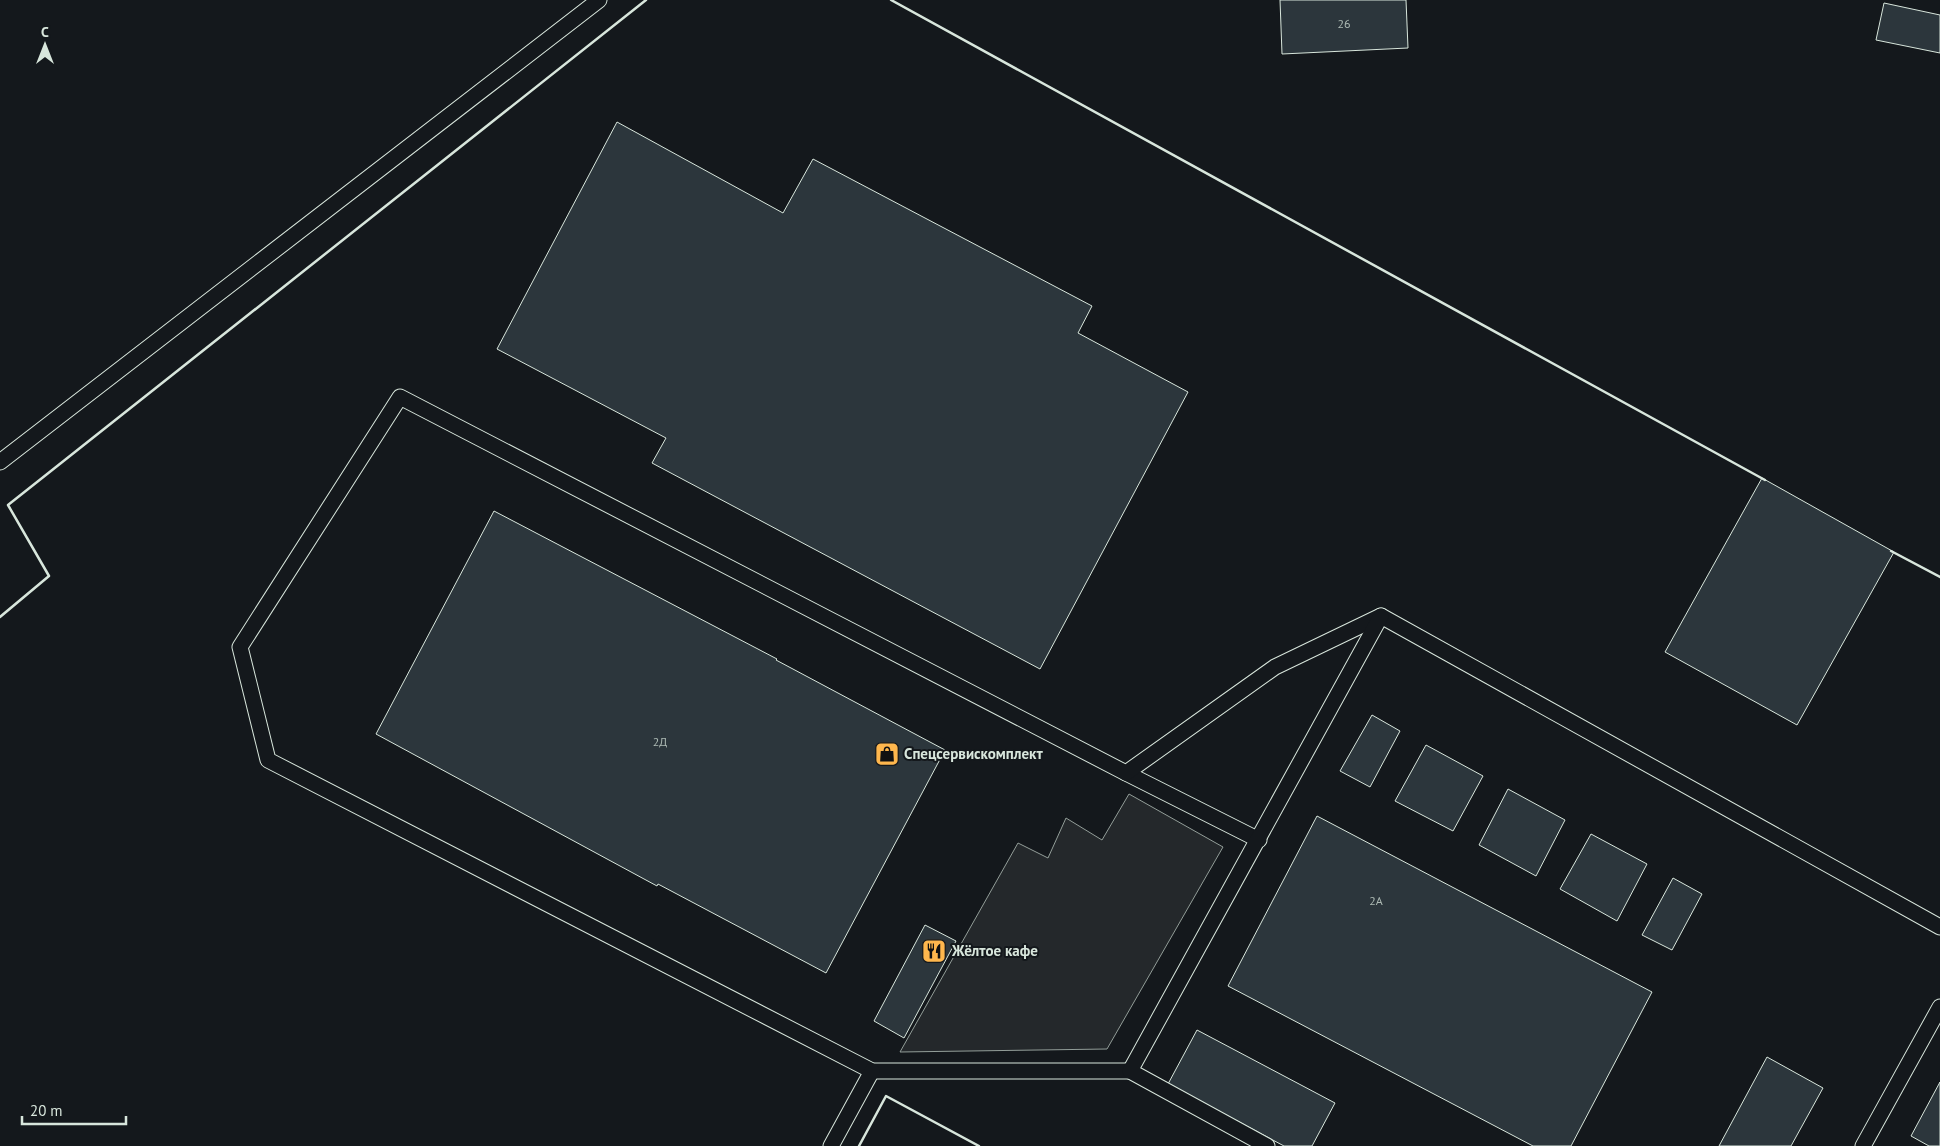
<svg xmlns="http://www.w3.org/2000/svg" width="1940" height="1146" font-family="'PT Sans',sans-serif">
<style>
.parking{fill:#24282b;stroke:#939e99}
.building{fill:#2c363c;stroke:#d8e6dc}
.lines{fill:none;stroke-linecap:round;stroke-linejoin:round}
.lane-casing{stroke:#d8e6dc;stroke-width:17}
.lane{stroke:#14181c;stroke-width:15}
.wall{stroke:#d8e6dc;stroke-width:2.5}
.labels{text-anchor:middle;stroke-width:4;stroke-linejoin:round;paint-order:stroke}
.number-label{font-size:12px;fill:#adbab4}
.poi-label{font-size:15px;font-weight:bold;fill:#d8e6dc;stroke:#14181c;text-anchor:start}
</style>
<rect width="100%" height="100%" fill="#14181c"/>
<polygon class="parking" points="1129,794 1223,847 1107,1049 900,1052 1018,843 1048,858 1066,818 1102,840"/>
<g class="building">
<polygon points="1280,0 1406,0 1408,48 1282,54"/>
<polygon points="1884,3 1940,15 1940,53 1876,40"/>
<polygon points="617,122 783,213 813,159 1092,306 1078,333 1188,392 1040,669 652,463 666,438 497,349"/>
<polygon points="1762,478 1894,552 1797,725 1665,652"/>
<polygon points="494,511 777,659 776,660 945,750 826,973 658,884 657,886 376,734"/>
<polygon points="1372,715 1400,731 1370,787 1340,771"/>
<polygon points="1426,745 1483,776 1453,831 1395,801"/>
<polygon points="1508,789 1565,820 1536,876 1479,845"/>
<polygon points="1317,816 1652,992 1571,1146 1533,1146 1228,986"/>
<polygon points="1591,834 1647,864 1617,921 1560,889"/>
<polygon points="1673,878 1702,894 1672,950 1642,935"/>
<polygon points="925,925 956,941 904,1038 874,1021"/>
<polygon points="1197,1030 1335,1103 1312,1146 1284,1146 1168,1084"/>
<polygon points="1767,1057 1823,1088 1791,1146 1719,1146"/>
<polygon points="1940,1082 1940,1146 1929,1146 1911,1136"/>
</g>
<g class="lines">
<g class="lane-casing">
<g id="lane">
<polyline points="0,462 599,0"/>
<polyline points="1126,773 1259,840"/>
<polyline points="1130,1071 872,1071 268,760 240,647 400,397 1126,773 1275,667 1381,616 1940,927"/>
<polyline points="831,1146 872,1071"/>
<polyline points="1267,1146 1130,1071 1381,616"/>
<polyline points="1863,1146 1940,1007"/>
</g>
</g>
<use href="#lane" class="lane"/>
<g class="wall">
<polyline points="891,0 1765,480"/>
<polyline points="1891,551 1940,577"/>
<polyline points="0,617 49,576 8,505 646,0"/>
<polyline points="859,1146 886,1096 979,1146"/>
</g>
</g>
<defs>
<g id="shop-square" transform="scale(1.25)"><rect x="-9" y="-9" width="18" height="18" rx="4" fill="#ffb74d" stroke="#14181c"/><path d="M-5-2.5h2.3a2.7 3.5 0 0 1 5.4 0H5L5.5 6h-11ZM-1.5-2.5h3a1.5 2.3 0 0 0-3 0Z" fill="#111"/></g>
<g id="restaurant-square" transform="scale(1.25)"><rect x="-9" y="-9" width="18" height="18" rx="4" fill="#ffb74d" stroke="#14181c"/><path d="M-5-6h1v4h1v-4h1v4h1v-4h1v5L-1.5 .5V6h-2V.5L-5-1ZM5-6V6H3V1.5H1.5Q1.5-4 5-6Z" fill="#111"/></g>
</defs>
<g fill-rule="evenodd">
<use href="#shop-square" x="887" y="754"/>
<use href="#restaurant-square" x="934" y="951"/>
</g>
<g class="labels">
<g class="number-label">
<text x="1344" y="28">26</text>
<text x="660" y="746">2Д</text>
<text x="1376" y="905">2А</text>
</g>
<g class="poi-label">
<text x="904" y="759">Спецсервискомплект</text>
<text x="952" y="956">Жёлтое кафе</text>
</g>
</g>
<g transform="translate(45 45)" stroke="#14181c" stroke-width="4" paint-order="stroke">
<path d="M0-4L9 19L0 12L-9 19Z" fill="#d8e6dc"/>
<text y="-8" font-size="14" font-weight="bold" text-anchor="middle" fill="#d8e6dc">С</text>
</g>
<path d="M22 1116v8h104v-8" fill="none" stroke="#d8e6dc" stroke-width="2.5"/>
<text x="30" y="1116" font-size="15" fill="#d8e6dc" stroke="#14181c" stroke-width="4" paint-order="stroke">20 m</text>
</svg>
